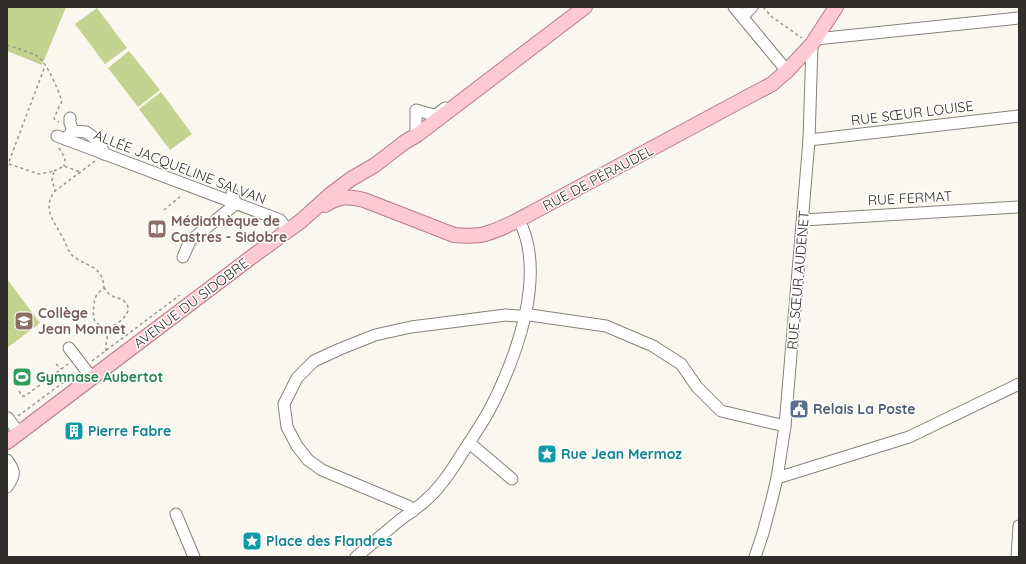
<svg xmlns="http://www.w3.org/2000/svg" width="1026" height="564" font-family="Quicksand,sans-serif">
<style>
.green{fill:#c3d38f}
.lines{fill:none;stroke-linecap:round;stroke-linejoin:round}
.minor-casing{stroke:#84827a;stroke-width:13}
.major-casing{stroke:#b47d86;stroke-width:16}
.path{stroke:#989690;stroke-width:1.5;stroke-dasharray:3 3;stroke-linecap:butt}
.minor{stroke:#fff;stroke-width:11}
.major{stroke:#fdcad4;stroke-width:14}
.labels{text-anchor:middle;stroke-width:3;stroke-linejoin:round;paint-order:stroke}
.street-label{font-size:14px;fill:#2f2e2a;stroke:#fff}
.education-label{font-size:14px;font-weight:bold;fill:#785e54;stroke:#fff;text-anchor:start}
.leisure-label{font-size:14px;font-weight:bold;fill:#27864d;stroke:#fff;text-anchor:start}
.service-label{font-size:14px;font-weight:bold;fill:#4e5e75;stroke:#fff;text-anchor:start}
.culture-label{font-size:14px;font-weight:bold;fill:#0d838f;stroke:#fff;text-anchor:start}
</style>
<rect width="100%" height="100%" fill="#faf7ef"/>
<g class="green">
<polygon points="7,7 66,7 42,65 7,51"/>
<polygon points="97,8 127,48 105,64 75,24"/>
<polygon points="129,51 160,90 138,107 108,68"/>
<polygon points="161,92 192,134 170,150 139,109"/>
<polygon points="7,279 40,323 7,348"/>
</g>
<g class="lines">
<g class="minor-casing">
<g id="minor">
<polyline points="734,7 787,71"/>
<polyline points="744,19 745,14 752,7"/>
<polyline points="816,39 1019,18"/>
<polyline points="70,118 70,123 73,131"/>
<polyline points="57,136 280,220 288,230"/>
<polyline points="413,137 416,133 416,110 430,114 436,115 445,108"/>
<polyline points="67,140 69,135 73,131 86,132 93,137 100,143 104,154"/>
<polyline points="809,140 1019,116"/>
<polyline points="803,220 1019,207"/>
<polyline points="183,257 190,241 232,207 234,198 232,193"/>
<polyline points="69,348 92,378"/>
<polyline points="8,418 19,433"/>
<polyline points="469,443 473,446 512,479"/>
<path d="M7,460C16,472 15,475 7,487"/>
<polyline points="777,478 909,437 1019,384"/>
<polyline points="413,511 408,506 322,470 308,460 297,446 287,427 284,404 297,378 314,361 340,349 375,335 411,327 506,315 519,316 530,315 606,326 653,346 681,364 697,387 721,411 785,426"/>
<polyline points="176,514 194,557"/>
<path d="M356,557C371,545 385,532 400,520C415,509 430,499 441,484C450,474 457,461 465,449C474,435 484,421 492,405C517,355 547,274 519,220"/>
<polyline points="755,557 763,533 772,499 777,478 785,426 809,140 812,44"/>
<polyline points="1017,557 1019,526"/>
</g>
</g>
<g class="major-casing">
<g id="major">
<path d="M325,205C339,196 348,196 364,200L454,235C465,236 478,237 488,233C505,228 522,218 537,210L772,84L787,71L812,44L836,7"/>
<polyline points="7,442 249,259 301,221 331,194 351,179 375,165 405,142 417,135 585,7"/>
</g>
</g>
<g class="path">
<polyline points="763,7 772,17 802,38"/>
<path d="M7,45C16,48 29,52 37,56C47,62 58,90 62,101L54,118L55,120L59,122"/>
<polyline points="59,148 65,158 64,166"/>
<path d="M95,161L55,191C42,208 53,220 62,236C66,243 67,251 74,257C88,267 103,266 104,288C100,291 97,294 95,298C94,302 92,317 95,321C97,325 105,327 109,328C118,324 135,312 125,302C121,298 115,298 110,295C108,293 106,290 104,288"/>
<polyline points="9,164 39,174 54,171 52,180 55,191"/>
<polyline points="7,167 45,66"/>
<polyline points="54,171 64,166 80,172"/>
<polyline points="164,210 182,195"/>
<polyline points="106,351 106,344 109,328"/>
<polyline points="92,361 180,295"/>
<polyline points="56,364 61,369"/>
<polyline points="19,391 22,396 25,396 68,364"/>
<polyline points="18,416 76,373"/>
</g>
<use href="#minor" class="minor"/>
<use href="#major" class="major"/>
</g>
<defs>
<g id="library-square" transform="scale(1)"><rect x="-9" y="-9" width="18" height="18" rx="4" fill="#8d6e63" stroke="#fff"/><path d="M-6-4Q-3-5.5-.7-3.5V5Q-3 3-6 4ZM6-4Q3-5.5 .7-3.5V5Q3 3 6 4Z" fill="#fff"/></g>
<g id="school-square" transform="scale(1)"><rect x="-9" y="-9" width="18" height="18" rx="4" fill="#8d6e63" stroke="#fff"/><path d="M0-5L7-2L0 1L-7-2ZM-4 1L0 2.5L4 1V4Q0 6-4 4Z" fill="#fff"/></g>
<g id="stadium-square" transform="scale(1)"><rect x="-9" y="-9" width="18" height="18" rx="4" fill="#2e9e5b" stroke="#fff"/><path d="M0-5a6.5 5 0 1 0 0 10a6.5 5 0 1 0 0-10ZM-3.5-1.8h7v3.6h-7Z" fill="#fff"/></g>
<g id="civic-square" transform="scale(1)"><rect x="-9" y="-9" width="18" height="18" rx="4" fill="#5c6f8a" stroke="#fff"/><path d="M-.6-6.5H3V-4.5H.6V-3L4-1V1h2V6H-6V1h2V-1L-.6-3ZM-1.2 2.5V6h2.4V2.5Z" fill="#fff"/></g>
<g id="building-square" transform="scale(1)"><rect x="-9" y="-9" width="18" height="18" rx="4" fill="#0f9aa8" stroke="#fff"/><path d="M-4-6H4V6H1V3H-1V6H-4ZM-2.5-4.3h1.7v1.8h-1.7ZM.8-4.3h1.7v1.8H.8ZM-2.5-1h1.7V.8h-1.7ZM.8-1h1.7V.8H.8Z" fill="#fff"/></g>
<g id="sight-square" transform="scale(1)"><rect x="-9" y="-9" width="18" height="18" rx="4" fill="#0f9aa8" stroke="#fff"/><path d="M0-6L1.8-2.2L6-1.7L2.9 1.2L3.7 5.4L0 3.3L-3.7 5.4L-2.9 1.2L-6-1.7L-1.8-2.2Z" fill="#fff"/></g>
</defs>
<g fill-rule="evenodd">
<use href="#library-square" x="157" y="229"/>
<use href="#school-square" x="24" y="321"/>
<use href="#stadium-square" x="22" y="377"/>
<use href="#civic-square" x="799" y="409"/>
<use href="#building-square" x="74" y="431"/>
<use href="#sight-square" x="547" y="454"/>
<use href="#sight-square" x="252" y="541"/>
</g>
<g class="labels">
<g class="street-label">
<text transform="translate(912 113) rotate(-7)" y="5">RUE SŒUR LOUISE</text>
<text transform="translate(180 167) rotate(21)" y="5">ALLÉE JACQUELINE SALVAN</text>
<text transform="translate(598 178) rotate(-28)" y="5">RUE DE PÉRAUDEL</text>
<text transform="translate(910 198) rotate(-3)" y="5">RUE FERMAT</text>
<text transform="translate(798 280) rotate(-85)" y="5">RUE SŒUR AUDENET</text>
<text transform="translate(191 303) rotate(-37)" y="5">AVENUE DU SIDOBRE</text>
</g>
<g class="education-label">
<text x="171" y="226">Médiathèque de<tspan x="171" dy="16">Castres - Sidobre</tspan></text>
<text x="38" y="318">Collège<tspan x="38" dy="16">Jean Monnet</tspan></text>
</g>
<g class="leisure-label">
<text x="36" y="382">Gymnase Aubertot</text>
</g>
<g class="service-label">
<text x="813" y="414">Relais La Poste</text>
</g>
<g class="culture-label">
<text x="88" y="436">Pierre Fabre</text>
<text x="561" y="459">Rue Jean Mermoz</text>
<text x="266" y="546">Place des Flandres</text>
</g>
</g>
<rect width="1026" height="564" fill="none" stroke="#2f2e2a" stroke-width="16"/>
</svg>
